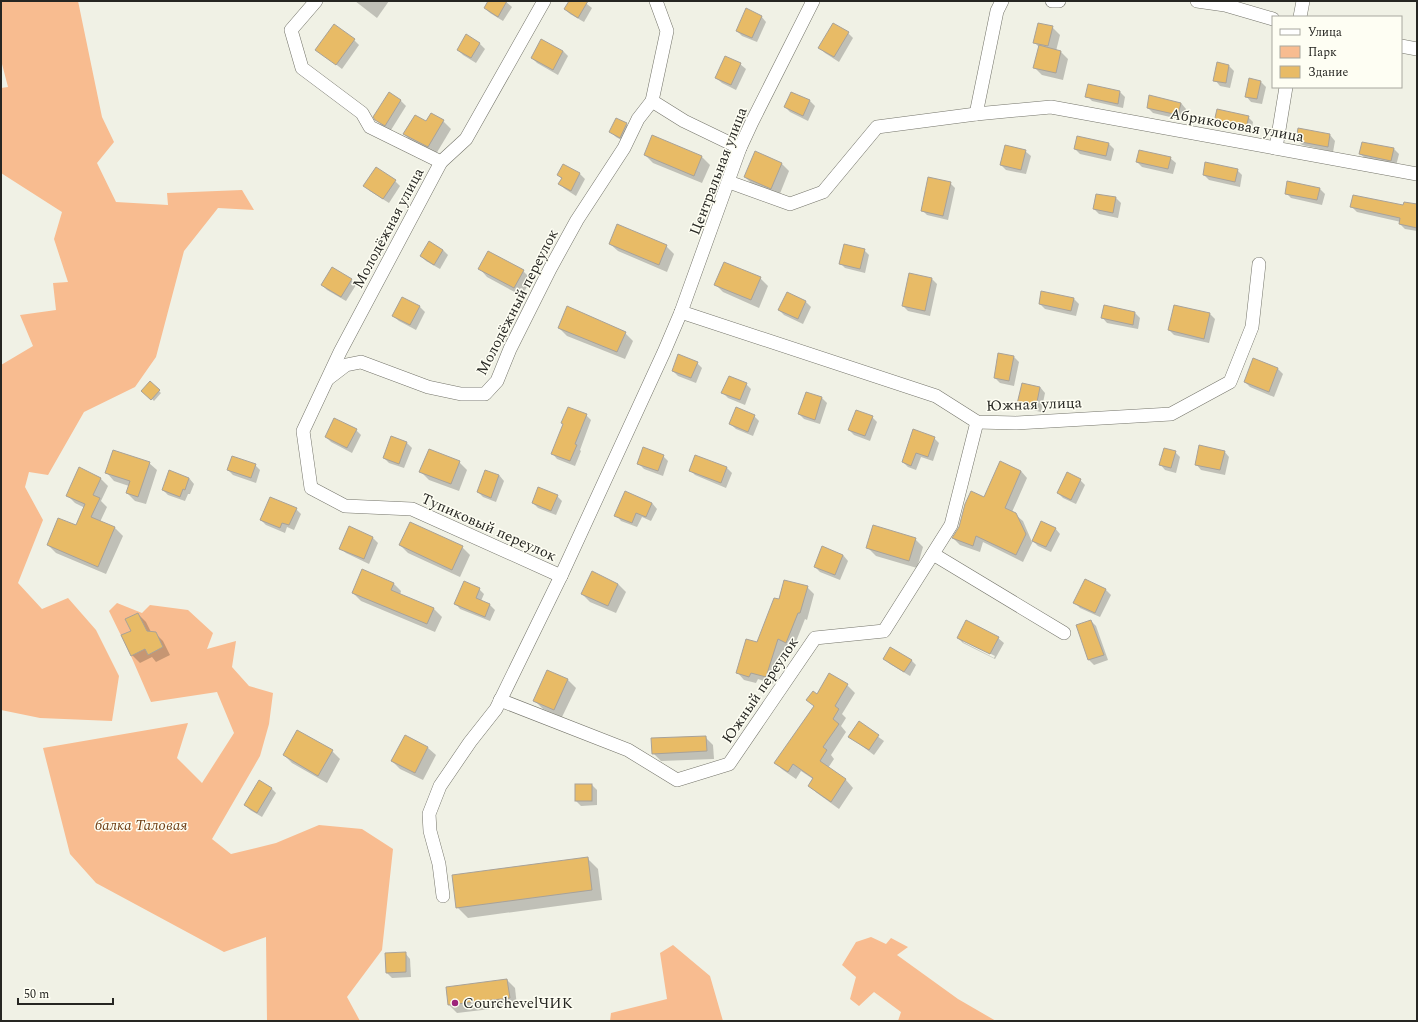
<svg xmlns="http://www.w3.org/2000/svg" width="1418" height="1022" font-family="Spectral,serif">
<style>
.green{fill:#f8bc90}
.shadow{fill:#0003;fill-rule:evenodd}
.building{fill:#e8bb66;stroke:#a8a299}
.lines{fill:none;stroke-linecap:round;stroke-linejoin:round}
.minor-casing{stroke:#74746a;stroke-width:14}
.minor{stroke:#fff;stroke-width:13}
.poi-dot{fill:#9d237b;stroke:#fefef3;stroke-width:1.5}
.labels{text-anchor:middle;stroke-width:3;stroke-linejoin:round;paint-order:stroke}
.street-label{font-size:15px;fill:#262622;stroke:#fefef3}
.park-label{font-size:15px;font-style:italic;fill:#724118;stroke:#fefef3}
.poi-label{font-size:15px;fill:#262622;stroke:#fefef3;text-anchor:start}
</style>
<rect width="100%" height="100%" fill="#f0f1e5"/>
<g class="green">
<polygon points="1,1 78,1 102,117 114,142 97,163 116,202 168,205 167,193 242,190 254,210 218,208 184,251 156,357 135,387 84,412 48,475 29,472 25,487 43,520 18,583 42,609 68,598 96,630 119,676 112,721 40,718 1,710 1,365 33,346 20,315 56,310 53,283 68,282 54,239 62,212 1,173 1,88 8,87 2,64 1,63"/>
<polygon points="117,603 142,613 150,605 188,610 213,633 207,649 236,641 232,667 249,686 273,693 269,724 260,756 212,839 231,854 276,843 319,825 362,829 393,849 382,950 347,997 360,1021 267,1021 266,937 224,952 96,883 70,854 43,748 188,723 177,758 202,783 234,733 217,692 151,702 131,656 109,611"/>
<polygon points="871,937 886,944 891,938 908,947 897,955 958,999 996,1021 898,1021 901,1012 874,992 859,1006 850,999 856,977 842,965 856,942"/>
<polygon points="673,945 710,976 723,1021 610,1021 611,1013 667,999 660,953"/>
</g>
<g class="shadow">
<polygon points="355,1 389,1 377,18"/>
<polygon points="489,1 505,1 512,7 503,21 490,13 485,8"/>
<polygon points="570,1 583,1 592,8 584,22 570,14 565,9"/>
<polygon points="761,16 766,22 757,42 742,36 737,31"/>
<polygon points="1052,27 1060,35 1056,51 1061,52 1068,59 1063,80 1042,75 1035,68 1039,47 1034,42"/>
<polygon points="848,33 853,38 839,62 825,53 820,48"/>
<polygon points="466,36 480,44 485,49 476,63 463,55 458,50"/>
<polygon points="354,40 359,45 342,69 317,50"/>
<polygon points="563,51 568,56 558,75 537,63 532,58"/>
<polygon points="740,64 746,69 736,90 722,83 716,78"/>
<polygon points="1229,66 1234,71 1230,88 1220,86 1215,80"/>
<polygon points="1261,82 1266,87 1262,104 1251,102 1246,96"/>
<polygon points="1120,92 1125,97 1123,108 1092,101 1087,96"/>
<polygon points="792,93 810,101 815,106 808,121 790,112 785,107"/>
<polygon points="389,94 401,101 406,106 391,130 381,125 376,119"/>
<polygon points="1181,103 1186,109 1183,120 1153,113 1148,108"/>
<polygon points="1248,117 1253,122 1251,133 1220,126 1215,121"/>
<polygon points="443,121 451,129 436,154 412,142 404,134 427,123"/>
<polygon points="626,124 632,129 625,142 616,137 611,132"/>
<polygon points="1299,129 1330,135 1335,141 1333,152 1302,145 1297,140"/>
<polygon points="653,137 702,157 710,165 702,183 653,163 645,155"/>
<polygon points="1109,144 1114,149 1111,161 1080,154 1075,149"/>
<polygon points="1394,149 1399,154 1396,166 1366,159 1360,154"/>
<polygon points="1025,151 1031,156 1026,174 1006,170 1001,165"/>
<polygon points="1170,158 1176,163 1173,174 1142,167 1137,162"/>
<polygon points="781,163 789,171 779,196 753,185 745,177"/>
<polygon points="563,165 580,174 585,179 576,196 565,189 559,184 562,179 558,175"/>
<polygon points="1237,170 1242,175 1240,187 1209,180 1204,175"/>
<polygon points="395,181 400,186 389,203 370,191 365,185"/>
<polygon points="950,183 955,188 948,220 927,215 922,210"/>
<polygon points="1319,188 1325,194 1322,205 1291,198 1286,193"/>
<polygon points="1096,195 1116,198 1121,203 1118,218 1099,214 1094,209"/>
<polygon points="1417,205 1417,231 1405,229 1400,224 1401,222 1357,212 1352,207"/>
<polygon points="429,242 443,250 448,255 440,269 426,261 421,256"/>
<polygon points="610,244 666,246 674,254 667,272 618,251"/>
<polygon points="864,250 869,255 865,273 845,268 840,263"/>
<polygon points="480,269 523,271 531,279 522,296 487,277"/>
<polygon points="760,278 768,286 759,308 723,292 715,284"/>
<polygon points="932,279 937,284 930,316 908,311 903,306"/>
<polygon points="351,280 356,285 346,301 327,290 322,285"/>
<polygon points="403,298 420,307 425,312 416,330 399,321 393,316"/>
<polygon points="1074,299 1079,304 1076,316 1045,309 1040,304"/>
<polygon points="806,302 811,307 803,324 784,315 779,310"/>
<polygon points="1104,306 1135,313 1140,318 1138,329 1107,323 1102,317"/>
<polygon points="1210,314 1215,319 1209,343 1174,335 1169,330"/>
<polygon points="559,328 625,333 633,341 625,359 567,336"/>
<polygon points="1014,357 1019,362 1014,386 1000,383 995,378"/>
<polygon points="1254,359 1278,369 1283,374 1274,397 1250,387 1245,382"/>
<polygon points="697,363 702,368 696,383 678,376 673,371"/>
<polygon points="150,383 161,393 154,401 143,390"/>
<polygon points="746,384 751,389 745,405 728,398 723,393"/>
<polygon points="1040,387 1045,393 1041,412 1024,408 1018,403"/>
<polygon points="806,393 822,398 827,403 820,424 804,419 799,414"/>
<polygon points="586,415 591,420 580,450 581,451 575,466 557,459 552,453"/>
<polygon points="754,416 759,421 753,436 736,429 730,424"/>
<polygon points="872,417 877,422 870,441 854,435 849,430"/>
<polygon points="356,430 361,435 352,453 331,442 326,437"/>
<polygon points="391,438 407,443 412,448 404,468 389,463 384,458"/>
<polygon points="934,438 939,443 933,461 921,457 916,470 908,467 903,462"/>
<polygon points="1224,451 1229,457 1225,475 1201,470 1196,464"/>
<polygon points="1175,452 1180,457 1176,473 1165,470 1160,464"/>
<polygon points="663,456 668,461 663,476 644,469 639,464"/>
<polygon points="696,456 727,468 732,473 726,488 695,475 690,470"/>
<polygon points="459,462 467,470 459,491 429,480 421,472"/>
<polygon points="149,463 157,470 146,504 135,501 127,493 129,486 114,481 107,473"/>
<polygon points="255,465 260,470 256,483 233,475 228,470"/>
<polygon points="1021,471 1027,478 1012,512 1023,521 1032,542 1041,522 1055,528 1060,534 1051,552 1038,546 1033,541 1023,562 983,542 980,552 960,545 953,538 984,499"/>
<polygon points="499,475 504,481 496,502 483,497 478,492"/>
<polygon points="100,478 108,486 101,501 107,507 100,522 115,528 123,536 106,574 56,553 48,545 77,527 85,508 75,503 67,495"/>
<polygon points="189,478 194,484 190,494 188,494 185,501 168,495 163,490"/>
<polygon points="1080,480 1085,485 1076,504 1063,498 1058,493"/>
<polygon points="557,496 562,501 556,515 538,508 533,503"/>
<polygon points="652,503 657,509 651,521 642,517 637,527 621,521 616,515"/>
<polygon points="296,509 301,514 294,530 287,527 285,533 266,525 261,520"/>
<polygon points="411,523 462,547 470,555 460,577 408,553 400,545"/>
<polygon points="349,528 373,538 378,543 369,564 346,553 340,548"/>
<polygon points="915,539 923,547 917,568 876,556 868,548"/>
<polygon points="843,555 848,561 840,580 820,572 815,567"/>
<polygon points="592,573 618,584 626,592 616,613 590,602 582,594"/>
<polygon points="393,583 401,591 400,595 434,609 442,617 435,632 361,601 353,593"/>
<polygon points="807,587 814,594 807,620 805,619 793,649 785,646 773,684 758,679 756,683 744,680 737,672 758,643 779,600"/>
<polygon points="479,589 484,594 481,601 490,605 495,610 490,621 460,609 455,603"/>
<polygon points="1106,590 1111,595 1100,617 1080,608 1075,603"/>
<polygon points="138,614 146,622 151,632 155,633 163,641 170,655 156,662 152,657 140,663 132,655 132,631"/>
<polygon points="1091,621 1096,626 1108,660 1094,665 1089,660 1077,626"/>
<path d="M958,638H998L1004,643L995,659L963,643ZM963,640L995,656L994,658L963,642Z"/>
<polygon points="885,659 911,660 916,665 910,676 890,664"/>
<polygon points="548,671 568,680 576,688 562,717 543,709 535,701"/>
<polygon points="830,674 847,685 855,693 842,714 846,718 841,726 846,732 831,755 834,759 828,768 846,780 853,788 839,809 817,793 809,786 813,779 801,771 796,779 783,770 775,763 815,707 808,700 817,695"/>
<polygon points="859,723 884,741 874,755 850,737"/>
<polygon points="705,737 713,745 714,759 661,761 653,753"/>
<polygon points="428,748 436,755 423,780 400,769 392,761"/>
<polygon points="332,751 340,759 327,783 292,763 284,755"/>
<polygon points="592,785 597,790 597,805 581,806 576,801"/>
<polygon points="271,788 276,793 262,817 250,810 245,805"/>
<polygon points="587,858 598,869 602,900 468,918 457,907"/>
<polygon points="405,953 410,959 411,977 392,978 387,973"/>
<polygon points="507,980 515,988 517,1006 457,1013 449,1005"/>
</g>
<g class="building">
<polygon points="488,1 507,1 498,17 484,8"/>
<polygon points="569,1 588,1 578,18 564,9"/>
<polygon points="746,8 762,16 752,38 736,31"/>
<polygon points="833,23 849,32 834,57 818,48"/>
<polygon points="1038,23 1053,26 1048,46 1033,43"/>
<polygon points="334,24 355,39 336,65 315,50"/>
<polygon points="466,34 480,43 471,58 457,50"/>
<polygon points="541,39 563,51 553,70 531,58"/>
<polygon points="1039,45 1061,51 1056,73 1033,68"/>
<polygon points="725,56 741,63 731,85 715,78"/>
<polygon points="1217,62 1229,65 1226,83 1213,81"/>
<polygon points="1249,78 1261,81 1257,99 1245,97"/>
<polygon points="1088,84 1120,91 1118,104 1085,97"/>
<polygon points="389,92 401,100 385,126 375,120 373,117"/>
<polygon points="791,92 810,100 803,116 784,107"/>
<polygon points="1149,95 1181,103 1178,115 1147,108"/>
<polygon points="1217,109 1249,116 1246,128 1214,122"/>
<polygon points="431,113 444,120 428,147 403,134 415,115 426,121"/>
<polygon points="616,118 627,123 620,138 609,132"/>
<polygon points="1298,128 1330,134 1328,147 1296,141"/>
<polygon points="652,135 702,156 694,176 644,155"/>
<polygon points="1077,136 1109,143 1106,156 1074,149"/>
<polygon points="1362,142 1394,148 1391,161 1359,154"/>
<polygon points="1005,145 1026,150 1021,170 1000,165"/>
<polygon points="1139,150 1171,157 1168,169 1136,162"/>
<polygon points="755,151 782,163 771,189 744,177"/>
<polygon points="1205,162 1238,169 1235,182 1203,175"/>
<polygon points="563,164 580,173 571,191 558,184 562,178 557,175"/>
<polygon points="376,167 396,180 383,199 363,186"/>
<polygon points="928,177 951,182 943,216 921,211"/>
<polygon points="1287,181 1320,188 1317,200 1285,194"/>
<polygon points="1096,194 1116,197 1113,213 1093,209"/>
<polygon points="1353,195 1403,205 1404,202 1417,204 1417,228 1399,224 1400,218 1350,207"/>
<polygon points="617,224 667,245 659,265 609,244"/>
<polygon points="429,241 443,250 434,265 420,256"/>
<polygon points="844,244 865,249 860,269 839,264"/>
<polygon points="488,251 524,270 514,288 478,269"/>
<polygon points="724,262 761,277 751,300 714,285"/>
<polygon points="332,267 352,279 341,297 321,285"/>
<polygon points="909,273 932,278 925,311 902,306"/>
<polygon points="1041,291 1074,298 1071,311 1039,304"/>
<polygon points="787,292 806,301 798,319 778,310"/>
<polygon points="402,297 420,306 410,325 392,316"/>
<polygon points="1104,305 1135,312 1133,325 1101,318"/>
<polygon points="1174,305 1210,313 1204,339 1168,330"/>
<polygon points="567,306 626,332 617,352 558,328"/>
<polygon points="998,353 1014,356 1009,381 994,378"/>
<polygon points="678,354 698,362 691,378 672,371"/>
<polygon points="1253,358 1278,368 1269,392 1244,382"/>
<polygon points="729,376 747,383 740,400 721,393"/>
<polygon points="150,381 160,390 151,400 141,391"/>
<polygon points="1022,383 1040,387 1036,407 1017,404"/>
<polygon points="806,392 822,397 815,420 798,414"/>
<polygon points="568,407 587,414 575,444 577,445 570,461 551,454 563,424 561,423"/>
<polygon points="736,407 755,415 748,432 729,424"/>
<polygon points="856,410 873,416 865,436 848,430"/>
<polygon points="334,418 357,429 347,448 325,437"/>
<polygon points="913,429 935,437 928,457 916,453 911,466 902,462"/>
<polygon points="391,436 407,442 399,464 383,458"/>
<polygon points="1199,445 1225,451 1220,470 1195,465"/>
<polygon points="643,447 664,455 658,471 637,464"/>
<polygon points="1164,448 1176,451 1171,468 1159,465"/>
<polygon points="429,449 460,461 451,484 419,472"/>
<polygon points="113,450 150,462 138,497 126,493 130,481 105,473"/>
<polygon points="695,455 727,467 721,483 689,471"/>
<polygon points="232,456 256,464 251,478 227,470"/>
<polygon points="1000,461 1021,471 1005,508 1016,513 1026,534 1016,555 976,536 973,546 952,538 959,527 965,504 971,491 984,497"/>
<polygon points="79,467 101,478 93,495 100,498 91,517 115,527 98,567 47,545 58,518 76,525 85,504 66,496"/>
<polygon points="169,470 189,478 185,490 183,489 180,497 162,490"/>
<polygon points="485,470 499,475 491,498 477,492"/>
<polygon points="1067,472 1081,479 1071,500 1057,493"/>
<polygon points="538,487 558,495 551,511 532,503"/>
<polygon points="625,491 652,503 646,517 636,513 632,523 614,516"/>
<polygon points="270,497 297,508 289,525 282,523 280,528 260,520"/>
<polygon points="1041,521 1056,528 1046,547 1032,541"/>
<polygon points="410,522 463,546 452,570 399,545"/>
<polygon points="873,525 916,538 909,561 866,548"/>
<polygon points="349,526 373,537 364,559 339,549"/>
<polygon points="822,546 843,555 835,575 814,567"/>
<polygon points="362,569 394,583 391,590 434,608 427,624 352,593"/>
<polygon points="592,571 618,584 608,606 581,594"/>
<polygon points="1085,579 1106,589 1095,613 1073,603"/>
<polygon points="784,580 808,586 800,613 798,613 786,643 778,639 766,677 751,673 749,677 736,673 746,639 757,642 774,598 779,599"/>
<polygon points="464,581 480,588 476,598 490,604 485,617 454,604"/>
<polygon points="138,613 147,631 156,632 163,647 148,655 145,649 131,656 121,635 131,631 125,619"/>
<polygon points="966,620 999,637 990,654 957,638"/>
<polygon points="1091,620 1104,655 1088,660 1076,625"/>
<polygon points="890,647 912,660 904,672 883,659"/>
<polygon points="547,670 568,679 554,710 533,701"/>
<polygon points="829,673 848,684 835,706 839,709 833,719 839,724 823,747 827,750 820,761 846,779 831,802 808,786 813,778 793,764 788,772 774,763 814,706 806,700 813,691 817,694"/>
<polygon points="859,721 879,735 869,750 848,737"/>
<polygon points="297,730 333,750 318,776 283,755"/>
<polygon points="405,735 428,747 415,773 391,761"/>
<polygon points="706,736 707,751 652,754 651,738"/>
<polygon points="259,780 272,788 257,813 244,805"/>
<rect x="575" y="784" width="17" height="17"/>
<polygon points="588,857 592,890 456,908 452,875"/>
<polygon points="406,952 406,972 386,973 385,953"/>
<polygon points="507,979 510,998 448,1005 446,987"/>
</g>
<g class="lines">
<g class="minor-casing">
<g id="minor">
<polyline points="316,1 291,30 302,68 362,113 370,127 441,162"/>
<polyline points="544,1 466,139 441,162 340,352 303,431 311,488 345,506 412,509 561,576"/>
<polyline points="656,1 667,31 652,101 684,121 740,148"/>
<polyline points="1052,1 1059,1"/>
<polyline points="1197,1 1225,5 1273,19"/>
<polyline points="1300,17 1303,1"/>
<polyline points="1401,46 1417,49"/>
<polyline points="976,114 997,11 1002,1"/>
<polyline points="1276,148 1286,87"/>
<polyline points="729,182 790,204 823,192 877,127 976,114 1051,107 1417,174"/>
<polyline points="681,312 936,396 977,422 1016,423 1171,414 1230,382 1252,327 1259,264"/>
<polyline points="329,378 346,365 361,362 428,387 461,394 485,394 497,381 510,349 550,269 577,220 624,148 638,119 652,101"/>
<polyline points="933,554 1064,633"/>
<polyline points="500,700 628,750 677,780 729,764 815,638 884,631 951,525 977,422"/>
<polyline points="443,896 439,864 430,831 429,814 440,786 470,742 496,709 561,576 664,352 681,312 740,148 752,122 813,1"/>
</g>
</g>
<use href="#minor" class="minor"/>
</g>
<circle class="poi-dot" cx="455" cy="1003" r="4"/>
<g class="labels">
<g class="street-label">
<text transform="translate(1237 125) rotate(10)" y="5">Абрикосовая улица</text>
<text transform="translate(718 171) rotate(-69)" y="5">Центральная улица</text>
<text transform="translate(388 228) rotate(-62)" y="5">Молодёжная улица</text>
<text transform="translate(517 302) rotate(-63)" y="5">Молодёжный переулок</text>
<text transform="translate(1034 404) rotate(-2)" y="5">Южная улица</text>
<text transform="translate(489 527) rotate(24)" y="5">Тупиковый переулок</text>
<text transform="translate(760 690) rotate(-56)" y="5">Южный переулок</text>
</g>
<g class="park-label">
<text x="141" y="830">балка Таловая</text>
</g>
<g class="poi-label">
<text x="463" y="1008">CourсhevelЧИК</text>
</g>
</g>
<rect width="1418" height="1022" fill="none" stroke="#262622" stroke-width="4"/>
<rect x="1272" y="16" width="130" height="72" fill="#fefef3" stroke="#a8a89f"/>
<rect x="1280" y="29" width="20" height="6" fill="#ffffff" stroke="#a8a89f"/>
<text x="1308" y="36" font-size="12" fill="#262622">Улица</text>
<rect x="1280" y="46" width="20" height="12" fill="#f8bc90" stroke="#a8a89f"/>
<text x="1308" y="56" font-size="12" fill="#262622">Парк</text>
<rect x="1280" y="66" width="20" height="12" fill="#e8bb66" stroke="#a8a89f"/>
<text x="1308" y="76" font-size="12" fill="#262622">Здание</text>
<path d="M18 998v6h95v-6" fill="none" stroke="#262622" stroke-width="2"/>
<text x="24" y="998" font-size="12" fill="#262622" stroke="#fefef3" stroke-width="3" paint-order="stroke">50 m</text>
</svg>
